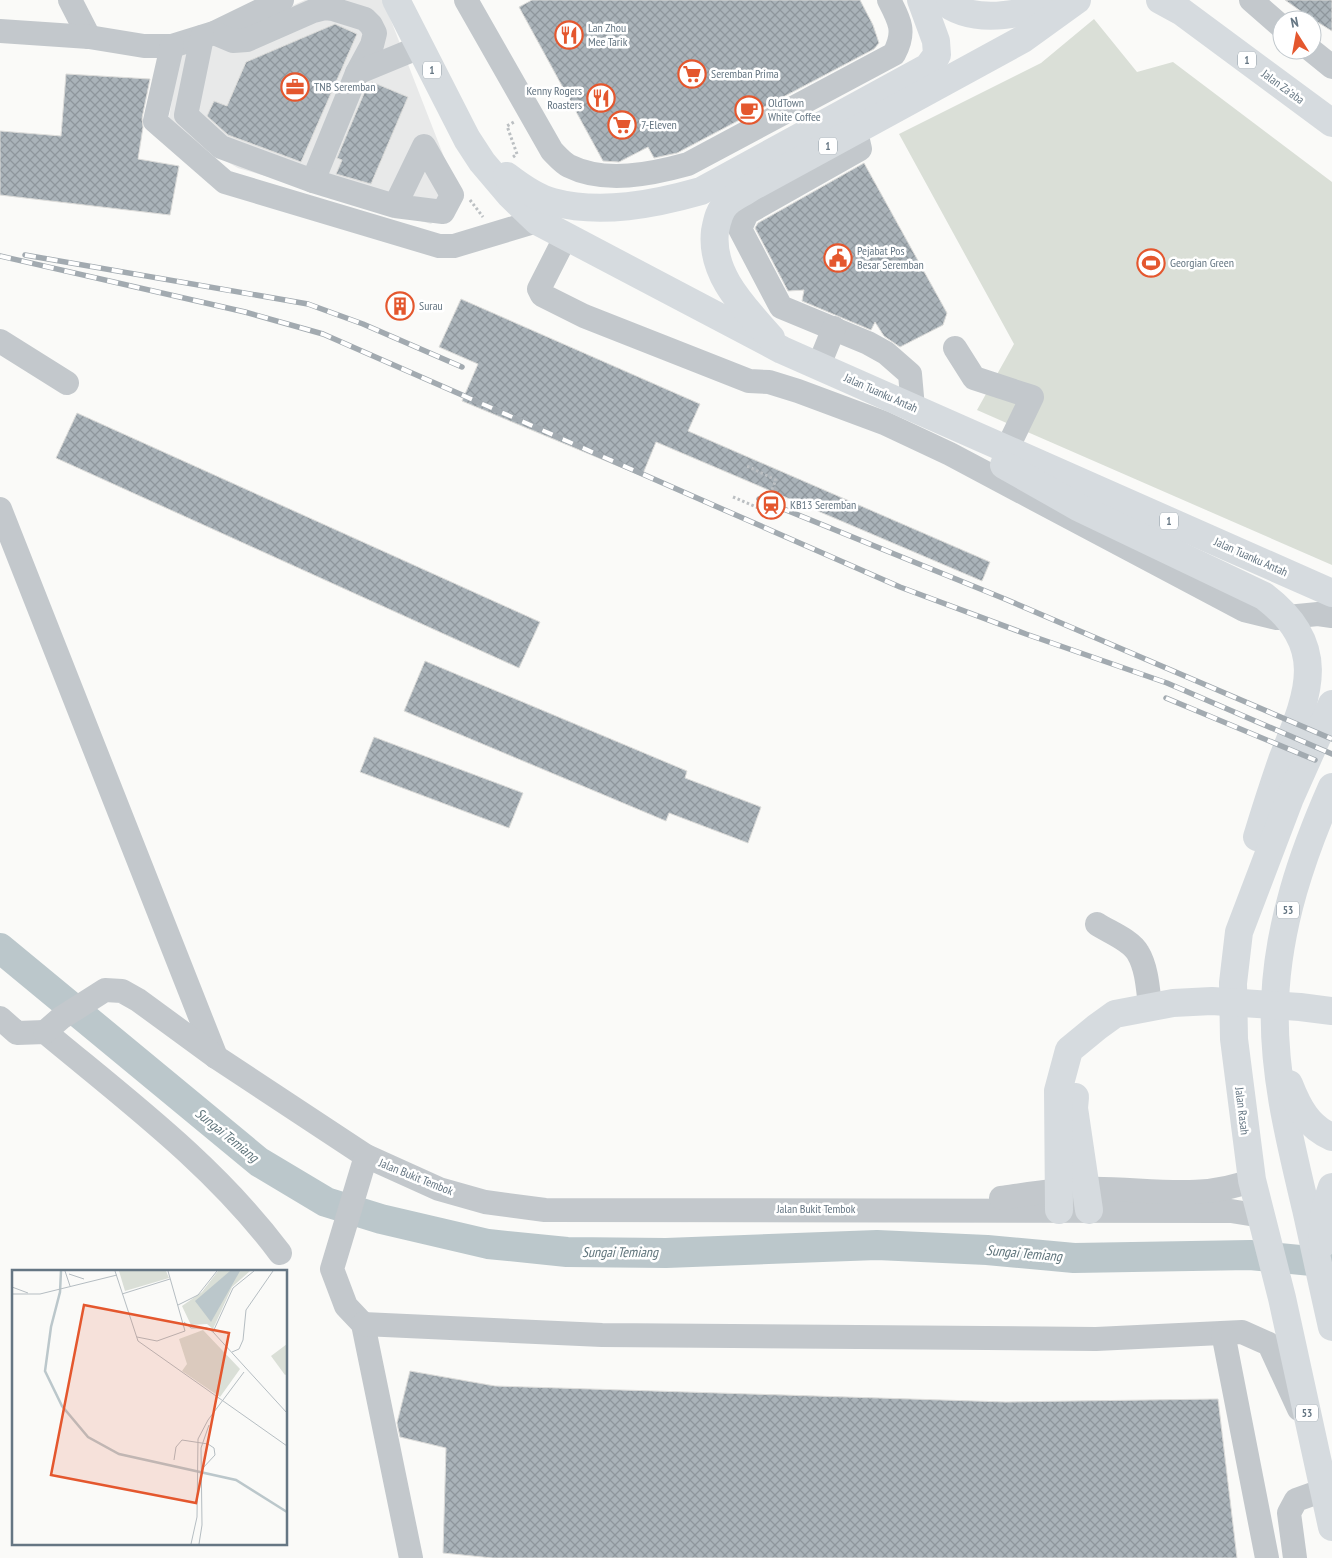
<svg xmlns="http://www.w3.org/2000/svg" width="1332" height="1558" font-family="'PT Sans Narrow',sans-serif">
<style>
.built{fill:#e8e9e9}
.green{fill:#dadfd7}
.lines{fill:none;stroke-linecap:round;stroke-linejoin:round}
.river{stroke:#bbc7cb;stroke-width:30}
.building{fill:url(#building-cross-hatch);stroke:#dcdcda}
.path{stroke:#bbbfc2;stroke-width:3;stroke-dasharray:2.5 2.5;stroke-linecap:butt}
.minor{stroke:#c3c8cc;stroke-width:24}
.highway{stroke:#d6dbdf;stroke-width:28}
.rail-casing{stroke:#a2aab0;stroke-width:5.5}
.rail{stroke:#fff;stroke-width:4;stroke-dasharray:11;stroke-linecap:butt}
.labels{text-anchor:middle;stroke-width:5;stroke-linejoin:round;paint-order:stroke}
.shield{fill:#fff;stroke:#939fa8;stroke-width:1}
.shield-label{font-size:11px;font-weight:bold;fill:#657683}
.poi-label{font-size:12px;fill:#657683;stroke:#fff;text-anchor:start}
.street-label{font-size:12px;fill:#657683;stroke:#fff}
.water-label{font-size:14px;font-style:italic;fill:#60757c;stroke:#fff}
.inset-river{fill:none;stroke:#bbc7cb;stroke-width:2.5}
.inset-road{fill:none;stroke:#b5bdc2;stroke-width:1}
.view{fill:#e4572e;fill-opacity:0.15;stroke:#e4572e;stroke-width:2.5}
.inset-edge{fill:none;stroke:#657683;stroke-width:2.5}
</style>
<defs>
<pattern id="building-cross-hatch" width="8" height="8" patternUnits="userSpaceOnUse" patternTransform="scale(1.25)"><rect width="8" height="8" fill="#aab3b9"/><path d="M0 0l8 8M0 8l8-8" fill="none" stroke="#8e969c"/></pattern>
</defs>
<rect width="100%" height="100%" fill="#fafaf8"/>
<polygon class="built" points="305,0 383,0 460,198 431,224 238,168 198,145 169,118 179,56"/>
<polygon class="green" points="1094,19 1137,72 1173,62 1332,182 1332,565 977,410 1014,344 899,134 1041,63"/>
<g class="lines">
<polyline class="river" points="0,948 259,1162 326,1202 381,1219 488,1244 567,1252 666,1253 877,1245 987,1250 1074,1258 1250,1255 1332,1263"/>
</g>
<g class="building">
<polygon points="532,0 860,0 873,25 879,43 874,49 677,153 654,158 648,147 619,162 603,161 519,7"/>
<polygon points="1285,0 1332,0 1332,31 1309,17"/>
<polygon points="335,24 357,34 301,162 228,135 207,116 214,101 227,106 246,62"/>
<polygon points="66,74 150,79 142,118 143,127 138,159 179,166 170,215 0,195 0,131 61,136"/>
<polygon points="372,82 408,97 371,184 336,174 342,160 337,158 368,84"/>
<polygon points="864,163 947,313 943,325 900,347 884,336 875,322 871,330 802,301 804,290 788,291 755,228 758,223"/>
<polygon points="394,296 410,301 405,316 390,311"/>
<polygon points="461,299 700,404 688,431 990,562 982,581 656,442 642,476 462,401 478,364 439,347"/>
<polygon points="77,413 540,622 519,668 56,458"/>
<polygon points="425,661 687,771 685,778 761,807 748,843 669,813 666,821 404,711"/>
<polygon points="374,737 523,793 509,828 360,772"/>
<polygon points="410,1371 495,1386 1006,1402 1218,1399 1237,1558 493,1558 443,1553 446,1448 400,1437 397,1423"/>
</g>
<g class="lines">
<g class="path">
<polyline points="547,105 554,101"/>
<polyline points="513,157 517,154 507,126 514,122"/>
<polyline points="470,200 483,217"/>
<polyline points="733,497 763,510 776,480 747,466"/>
</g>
<g class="minor">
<polyline points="70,0 89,37"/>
<path d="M466,0L552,151C557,156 563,163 569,166C605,184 652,174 688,164L894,54C906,32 900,21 889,0"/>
<polyline points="1251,0 1282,27"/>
<polyline points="0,31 89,37 144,46 172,46 214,33 282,0"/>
<polyline points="214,33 233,41 247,40 313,11 325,8 333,9 365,19 371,25 375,33 372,45 357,73 313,181"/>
<polyline points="202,37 186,115 221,147 313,181 395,206 443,212 452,195 424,146 395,206"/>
<polyline points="172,46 155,121 225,182 439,246 454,246 537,221"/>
<polyline points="1311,50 1332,67"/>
<polyline points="357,73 420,47"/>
<polyline points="856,132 860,149 747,213 740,229 781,307 868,343 886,353 910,374 913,408"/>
<polyline points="566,236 539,289 542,295 584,316 749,381 769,382 798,391 884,423 950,454 1244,610 1277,618 1318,614 1332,616"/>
<polyline points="0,341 67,383"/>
<polyline points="955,348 974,378 1032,397 1007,449"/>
<polyline points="819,365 834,328"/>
<polyline points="0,509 216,1057"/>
<path d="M1097,924C1109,932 1131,940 1138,953C1147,968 1148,990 1150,1006"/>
<path d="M0,1018L17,1033L45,1032C128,1101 215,1166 280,1253"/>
<polyline points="45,1032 61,1018 105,990 122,991 138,1000 216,1057 366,1156 439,1189 485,1202 545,1210 1231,1211 1262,1216"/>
<polyline points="366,1156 332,1269 346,1306 363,1324 411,1558"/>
<path d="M1001,1198C1029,1194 1057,1189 1085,1189C1140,1187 1200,1202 1252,1180"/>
<polyline points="363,1324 602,1335 1096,1339 1242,1332 1269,1344 1299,1409"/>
<polyline points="1223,1333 1267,1558"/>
<polyline points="1295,1558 1289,1513 1296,1500 1324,1490"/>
</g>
<g class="highway">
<polyline points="396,0 467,139 482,162 510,195 537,221 782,350 1332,593"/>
<path d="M942,0C974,28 1027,12 1063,3"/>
<polyline points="1160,0 1182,12 1332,123"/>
<path d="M507,176C520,186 537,198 553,202C601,215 655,204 701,191L928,67L937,55L936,41L921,0"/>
<path d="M771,338C745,308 710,275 715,231C717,221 719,210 727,203C733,197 743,193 750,188L1023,39L1077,0"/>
<path d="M1004,465L1078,507L1264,596C1331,647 1308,695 1282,760C1273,786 1265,811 1257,837"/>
<polyline points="1332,704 1290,798 1239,932 1233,983 1234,1039 1252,1180 1282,1298 1332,1527"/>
<path d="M1332,787C1302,855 1278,925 1275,1001C1272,1071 1290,1142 1306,1209C1315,1249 1323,1288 1332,1327"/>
<path d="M1289,1084C1298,1107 1308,1127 1332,1137"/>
<polyline points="1075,1097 1074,1108 1089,1210"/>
<polyline points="1059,1210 1058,1091 1069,1050 1097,1027 1115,1014 1173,1003 1212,1001 1300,1007 1332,1011"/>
<polyline points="1322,1244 1325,1208 1332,1187"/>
</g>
<g class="rail-casing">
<g id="rail">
<polyline points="25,255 308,304 363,324 462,367"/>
<polyline points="0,256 245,312 323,334 900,587 1026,634 1167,683 1332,754"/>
<polyline points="759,499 1005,599 1332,739"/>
<polyline points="1166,698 1315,760"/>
</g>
</g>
<use href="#rail" class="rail"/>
</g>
<defs>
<g id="restaurant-ring" transform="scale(1.4375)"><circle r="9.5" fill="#fff" stroke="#e4572e" stroke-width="1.5"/><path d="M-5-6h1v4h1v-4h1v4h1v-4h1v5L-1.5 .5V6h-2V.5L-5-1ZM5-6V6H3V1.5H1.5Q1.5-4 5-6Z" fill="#e4572e"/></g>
<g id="supermarket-ring" transform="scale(1.4375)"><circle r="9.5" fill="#fff" stroke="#e4572e" stroke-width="1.5"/><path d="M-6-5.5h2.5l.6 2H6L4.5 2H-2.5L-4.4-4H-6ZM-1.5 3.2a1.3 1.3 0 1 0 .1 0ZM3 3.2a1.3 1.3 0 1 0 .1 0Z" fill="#e4572e"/></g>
<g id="office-ring" transform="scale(1.4375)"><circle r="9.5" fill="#fff" stroke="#e4572e" stroke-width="1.5"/><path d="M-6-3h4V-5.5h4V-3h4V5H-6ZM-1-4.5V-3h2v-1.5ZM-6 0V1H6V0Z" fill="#e4572e"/></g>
<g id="cafe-ring" transform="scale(1.4375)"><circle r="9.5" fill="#fff" stroke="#e4572e" stroke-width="1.5"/><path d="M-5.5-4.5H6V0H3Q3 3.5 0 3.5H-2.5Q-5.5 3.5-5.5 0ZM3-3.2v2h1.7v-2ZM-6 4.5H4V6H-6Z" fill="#e4572e"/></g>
<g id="civic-ring" transform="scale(1.4375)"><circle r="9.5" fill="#fff" stroke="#e4572e" stroke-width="1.5"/><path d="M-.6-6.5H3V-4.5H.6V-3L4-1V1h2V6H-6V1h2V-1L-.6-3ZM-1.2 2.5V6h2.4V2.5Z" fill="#e4572e"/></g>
<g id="stadium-ring" transform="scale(1.4375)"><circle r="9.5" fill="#fff" stroke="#e4572e" stroke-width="1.5"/><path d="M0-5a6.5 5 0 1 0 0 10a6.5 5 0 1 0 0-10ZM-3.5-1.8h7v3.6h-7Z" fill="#e4572e"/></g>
<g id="building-ring" transform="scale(1.4375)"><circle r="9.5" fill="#fff" stroke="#e4572e" stroke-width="1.5"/><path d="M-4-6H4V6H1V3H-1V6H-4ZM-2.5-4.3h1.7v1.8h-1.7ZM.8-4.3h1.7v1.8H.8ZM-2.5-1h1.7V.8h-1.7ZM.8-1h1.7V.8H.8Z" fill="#e4572e"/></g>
<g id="station-ring" transform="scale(1.4375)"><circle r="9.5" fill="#fff" stroke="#e4572e" stroke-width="1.5"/><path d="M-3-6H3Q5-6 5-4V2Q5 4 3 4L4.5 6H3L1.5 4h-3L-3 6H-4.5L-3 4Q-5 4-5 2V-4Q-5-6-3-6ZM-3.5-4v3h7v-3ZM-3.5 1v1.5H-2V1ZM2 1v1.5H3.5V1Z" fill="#e4572e"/></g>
</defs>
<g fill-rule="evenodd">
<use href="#restaurant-ring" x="569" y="35"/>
<use href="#supermarket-ring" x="692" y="74"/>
<use href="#office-ring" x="295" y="87"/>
<use href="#restaurant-ring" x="601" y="98"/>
<use href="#cafe-ring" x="749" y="110"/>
<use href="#supermarket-ring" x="622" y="125"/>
<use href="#civic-ring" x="838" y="258"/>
<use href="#stadium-ring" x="1151" y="263"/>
<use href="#building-ring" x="400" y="306"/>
<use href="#station-ring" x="771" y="505"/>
</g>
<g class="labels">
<g class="shield">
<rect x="1238" y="51.5" width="18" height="17" rx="4"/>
<rect x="423" y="61.5" width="18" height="17" rx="4"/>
<rect x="819" y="137.5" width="18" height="17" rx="4"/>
<rect x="1160" y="512.5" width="18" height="17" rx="4"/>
<rect x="1277" y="901.5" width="22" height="17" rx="4"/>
<rect x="1296" y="1404.5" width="22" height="17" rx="4"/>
</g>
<g class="shield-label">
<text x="1247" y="64">1</text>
<text x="432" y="74">1</text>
<text x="828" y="150">1</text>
<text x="1169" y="525">1</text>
<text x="1288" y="914">53</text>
<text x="1307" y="1417">53</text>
</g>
<g class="poi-label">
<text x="588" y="32">Lan Zhou<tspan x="588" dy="14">Mee Tarik</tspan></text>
<text x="711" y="78">Seremban Prima</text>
<text x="314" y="91">TNB Seremban</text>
<text x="582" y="95" text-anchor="end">Kenny Rogers<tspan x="582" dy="14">Roasters</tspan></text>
<text x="768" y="107">OldTown<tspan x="768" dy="14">White Coffee</tspan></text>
<text x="641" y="129">7-Eleven</text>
<text x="857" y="255">Pejabat Pos<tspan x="857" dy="14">Besar Seremban</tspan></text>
<text x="1170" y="267">Georgian Green</text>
<text x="419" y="310">Surau</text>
<text x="790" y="509">KB13 Seremban</text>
</g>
<g class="street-label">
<text transform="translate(1283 87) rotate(36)" y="4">Jalan Za'aba</text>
<text transform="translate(881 393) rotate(24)" y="4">Jalan Tuanku Antah</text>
<text transform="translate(1251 557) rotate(24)" y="4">Jalan Tuanku Antah</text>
<text transform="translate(1242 1111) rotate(83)" y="4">Jalan Rasah</text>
<text transform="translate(416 1177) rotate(22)" y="4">Jalan Bukit Tembok</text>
<text x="816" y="1213">Jalan Bukit Tembok</text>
</g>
<g class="water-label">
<text transform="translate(227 1135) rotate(39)" y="5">Sungai Temiang</text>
<text x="620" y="1257">Sungai Temiang</text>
<text transform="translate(1024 1253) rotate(5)" y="5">Sungai Temiang</text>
</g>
</g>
<g transform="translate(12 1270)">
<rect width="275" height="275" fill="#fafaf8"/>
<path d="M275,74V104L273,105L259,86Z" fill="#dadfd7"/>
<path d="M107,1H154L157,8L113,21ZM206,1H238L220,17L201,59L195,54L179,55L170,36L190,22ZM191,60L228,99L208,127L170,101L175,94L167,69Z" fill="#dadfd7"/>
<path d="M218,1H228L199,52L183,31Z" fill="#bbc7cb"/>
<path class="inset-river" d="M49,1L48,22L39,57L33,101L50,136L76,167L107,184L224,210L275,242"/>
<path class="inset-road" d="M53,1L58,16M103,1L126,71L275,176M57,4L72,9M0,17L16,23M0,24H28L105,5M110,24L158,9M166,35L186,25L205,1M172,52L179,58H195L201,62L275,143M201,62L221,18L242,1M125,67L145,71L173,61L156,1M220,82L227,79L231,70L234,40L261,1M162,190L164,177L170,170L196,174L202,178L203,185L190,199M179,274L185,247L186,169L196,150L232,102M187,274L190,255L189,178L197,155"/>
<path class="view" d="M72,35L217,63L184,233L39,205Z"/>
<rect width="275" height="275" class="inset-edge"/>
</g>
<g transform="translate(1297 35) rotate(349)"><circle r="24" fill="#ffffff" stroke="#c1c8cd"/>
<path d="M0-4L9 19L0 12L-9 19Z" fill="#e4572e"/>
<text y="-8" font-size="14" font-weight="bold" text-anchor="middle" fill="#657683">N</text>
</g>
</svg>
